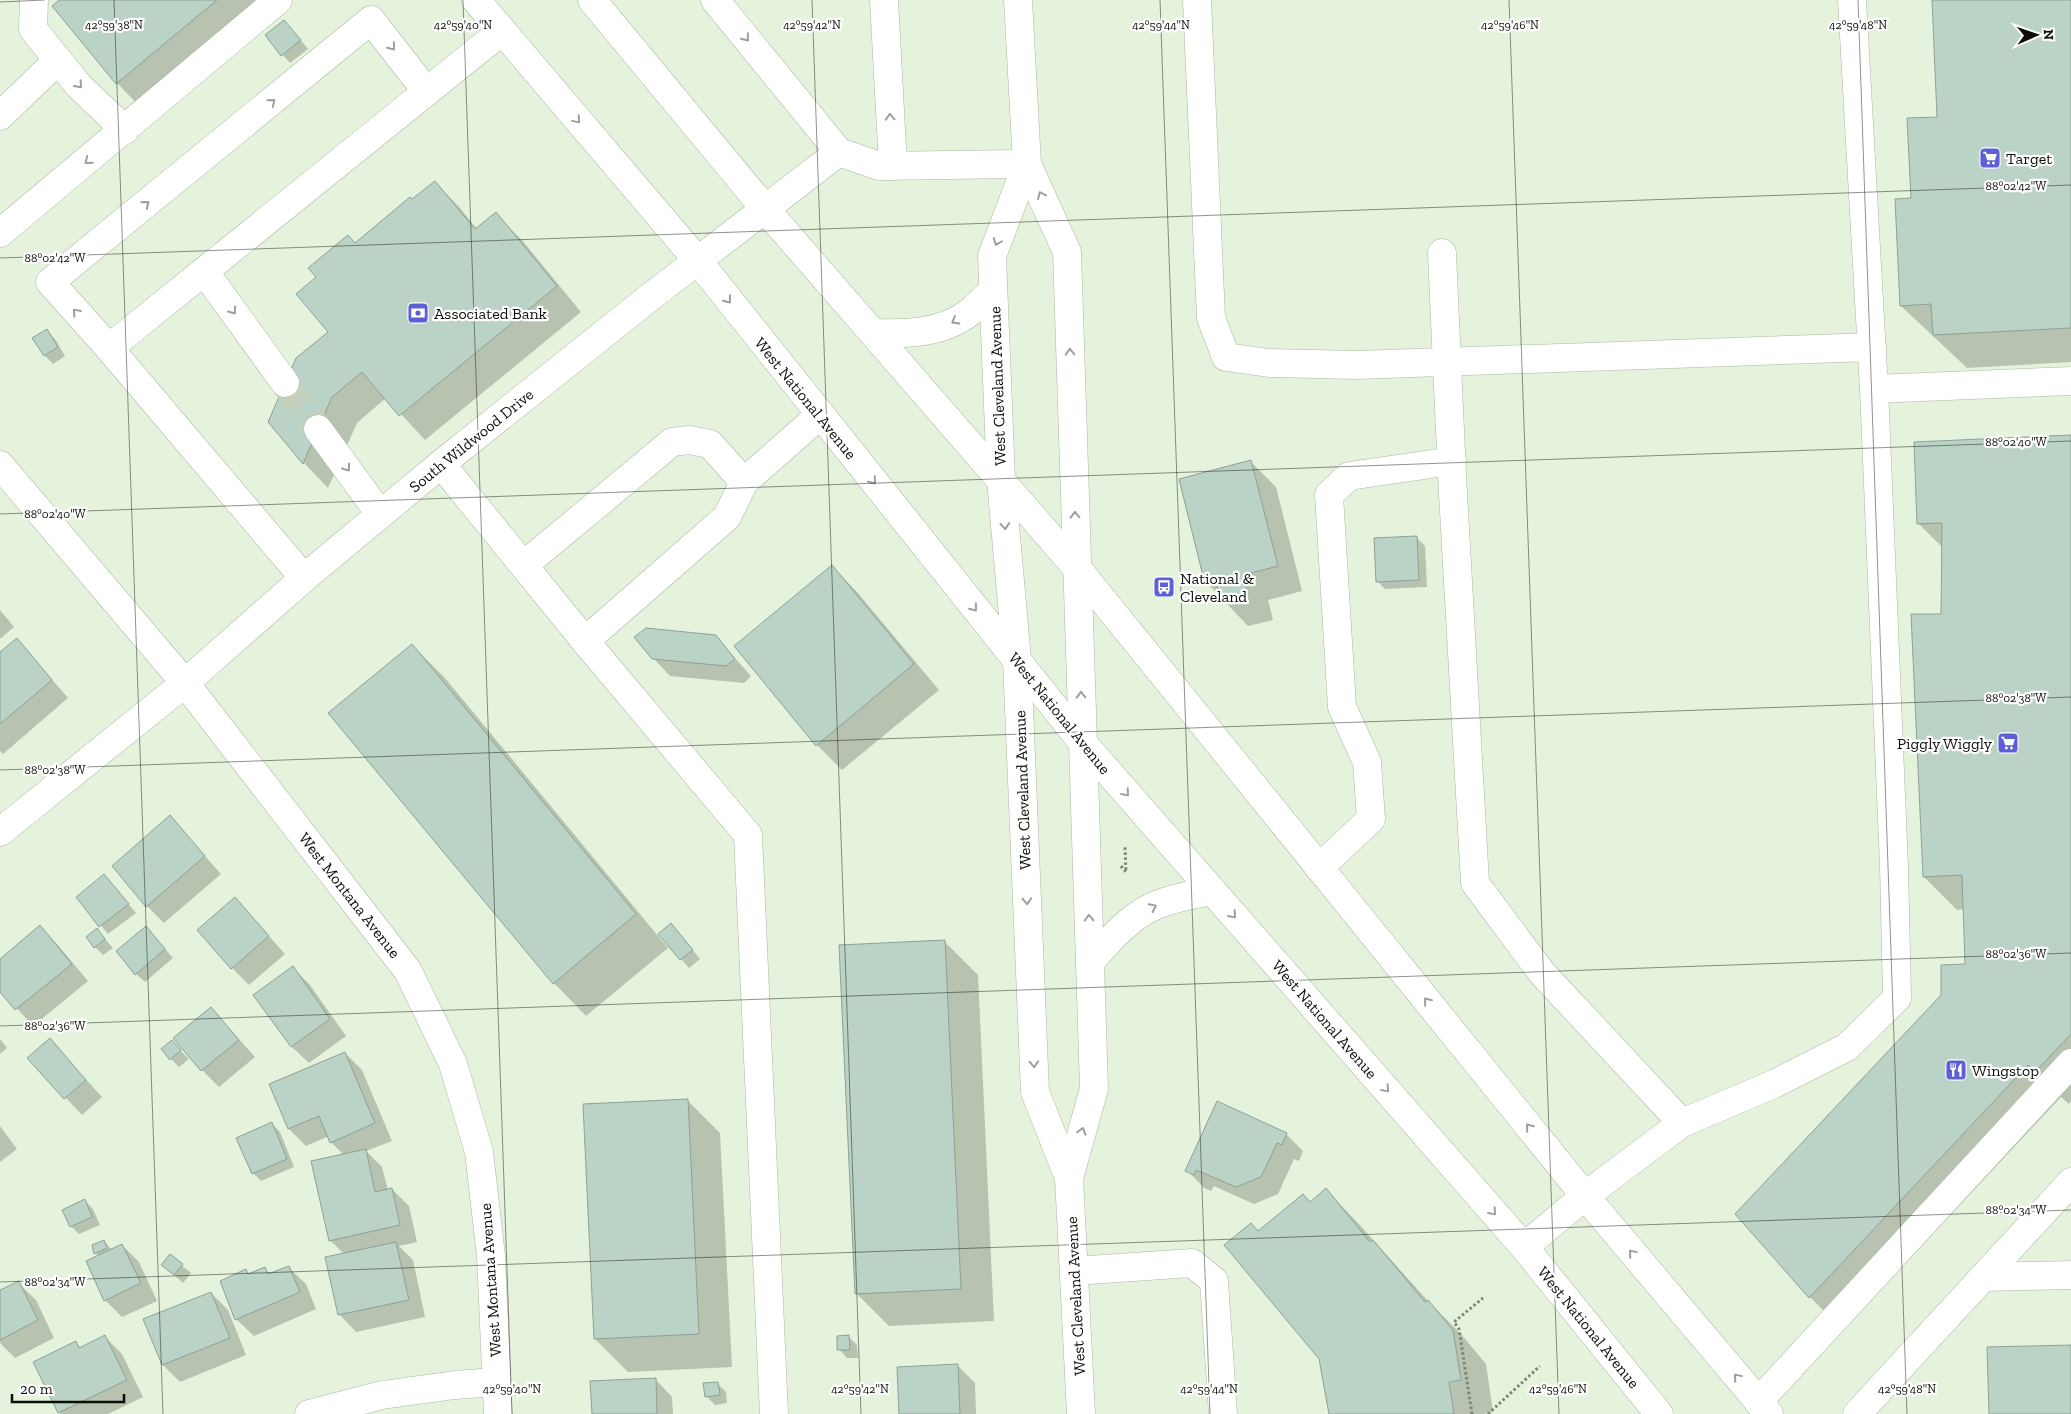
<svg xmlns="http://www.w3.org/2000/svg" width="2071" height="1414" font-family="'Zilla Slab',serif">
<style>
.shadow{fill:#0003}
.building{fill:#bbd3c6;stroke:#8ba296}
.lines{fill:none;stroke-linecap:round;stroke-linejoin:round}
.minor-tunnel{stroke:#c4d1bd;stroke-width:28;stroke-dasharray:28 14;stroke-linecap:butt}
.minor-casing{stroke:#abb7a2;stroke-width:29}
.major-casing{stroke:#abb7a2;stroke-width:29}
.path{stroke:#7c8576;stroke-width:3;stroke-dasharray:2.5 2.5;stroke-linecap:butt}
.minor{stroke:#fff;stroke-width:28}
.major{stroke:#fff;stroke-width:28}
.oneway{stroke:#9d9f9c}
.ticks{fill:none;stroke:#0b0f08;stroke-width:1;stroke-opacity:0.45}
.labels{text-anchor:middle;stroke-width:4.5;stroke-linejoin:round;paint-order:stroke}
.poi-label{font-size:16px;fill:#0b0f08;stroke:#fff;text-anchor:start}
.street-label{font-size:16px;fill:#0b0f08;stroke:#fff}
.ticks-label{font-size:12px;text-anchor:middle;fill:#0b0f08;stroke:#fff;stroke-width:4.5;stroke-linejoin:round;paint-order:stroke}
</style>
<rect width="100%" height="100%" fill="#e5f3dd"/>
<g class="shadow">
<polygon points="61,0 267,0 149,116 117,83"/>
<polygon points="1933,0 2071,0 2071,362 1967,368 1901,306 1912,199 1938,118"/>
<polygon points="292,30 308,49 290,63 266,36"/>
<polygon points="435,182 460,208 477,229 495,214 521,239 581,312 425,440 386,398 357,423 328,488 304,463 270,422 330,333 355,244"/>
<polygon points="47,331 55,339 65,356 53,364 44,355"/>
<polygon points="2071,436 2071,1101 2069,1104 2061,1097 1843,1330 1810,1297 1737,1214 1942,996 1967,965 1964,909 1957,910 1924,877 1942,616 1943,548 1919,524"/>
<polygon points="1250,461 1276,487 1302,591 1268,600 1273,620 1248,626 1207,583"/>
<polygon points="1417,538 1425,546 1427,587 1385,589 1377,581"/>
<polygon points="832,566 857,592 939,690 842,770 817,745"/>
<polygon points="0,610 14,627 0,639"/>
<polygon points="715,636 751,676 744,683 670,676 653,658"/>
<polygon points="17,639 68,698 3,754 0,751 0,654"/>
<polygon points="412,645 445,678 668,948 586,1016 554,983"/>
<polygon points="170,817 221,874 164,923 147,906"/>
<polygon points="104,876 136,913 108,934 77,897"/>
<polygon points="235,898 285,954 249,985 232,968"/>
<polygon points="40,927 57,944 88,981 33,1026 0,990 0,960"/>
<polygon points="97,930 113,948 103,955 95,947"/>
<polygon points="679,933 700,959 689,968 660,934"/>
<polygon points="154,936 173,958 145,982 136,974"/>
<polygon points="945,942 978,975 994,1321 889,1326 856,1293"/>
<polygon points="293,968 310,985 346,1036 309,1063 291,1046"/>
<polygon points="211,1008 255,1057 219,1087 202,1070"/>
<polygon points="0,1039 7,1048 0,1054"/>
<polygon points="50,1040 102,1097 82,1115 29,1058"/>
<polygon points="180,1050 189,1059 179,1067 171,1059"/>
<polygon points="345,1053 362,1070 392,1141 366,1151 382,1167 388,1190 392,1189 409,1206 417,1242 399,1246 413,1260 425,1317 356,1332 339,1314 344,1254 330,1240 344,1155 331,1142 329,1136 306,1146 289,1129"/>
<polygon points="687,1100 720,1133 732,1367 628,1372 595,1339"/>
<polygon points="272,1124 280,1132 294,1167 261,1181 253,1173"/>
<polygon points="0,1126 17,1149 0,1162"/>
<polygon points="1286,1134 1303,1151 1299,1161 1294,1159 1278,1194 1254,1204 1214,1186 1211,1191 1204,1188 1187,1170"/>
<polygon points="1326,1190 1358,1223 1428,1301 1461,1334 1486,1364 1493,1412 1483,1414 1330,1414 1320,1359 1259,1232 1311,1203"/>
<polygon points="85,1201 93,1209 100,1225 79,1234 71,1226"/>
<polygon points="104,1241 112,1250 122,1245 139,1262 157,1301 122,1317 105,1300 99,1256 95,1253"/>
<polygon points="170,1256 191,1273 183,1283 163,1265"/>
<polygon points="288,1267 306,1284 316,1309 254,1336 236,1319 246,1271 250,1275 265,1268 271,1275"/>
<polygon points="18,1283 36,1300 54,1338 15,1358 0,1343 0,1292"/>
<polygon points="211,1293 228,1310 246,1355 180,1382 163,1365 145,1320"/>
<polygon points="105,1337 122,1354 143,1397 108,1414 60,1414 34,1363 76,1343 81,1348"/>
<polygon points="849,1337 857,1345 858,1358 847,1358 839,1349"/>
<polygon points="958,1366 975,1383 976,1414 900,1414"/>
<polygon points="655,1379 672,1397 673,1414 593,1414"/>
<polygon points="717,1383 726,1392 727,1403 715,1405 706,1396"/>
</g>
<g class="building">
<polygon points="59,0 217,0 116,84 52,6"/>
<polygon points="1932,0 2071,0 2071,328 1933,335 1931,304 1900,306 1895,199 1911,198 1907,118 1937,117"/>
<polygon points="284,20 301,40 281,56 265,35"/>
<polygon points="435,181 475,229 496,212 557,286 399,416 362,372 332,397 303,464 268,422 296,358 328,332 296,294 316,277 308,268 348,235 355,243 410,197 412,199"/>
<polygon points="47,329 58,347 44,356 32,338"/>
<polygon points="2071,435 2071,1034 2035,1072 2028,1065 1809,1298 1735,1214 1941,995 1941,965 1965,964 1962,875 1923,877 1911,614 1941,614 1942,523 1917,524 1914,442"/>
<polygon points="1251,460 1278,566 1243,575 1248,595 1221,601 1216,581 1205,584 1179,479"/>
<polygon points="1417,536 1419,580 1376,582 1374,538"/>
<polygon points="832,565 914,664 816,746 734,646"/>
<polygon points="646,628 716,635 735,659 726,666 652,659 634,637"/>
<polygon points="17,638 52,680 0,724 0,652"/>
<polygon points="412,644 636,914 553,984 328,713"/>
<polygon points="170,815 205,856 146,907 112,866"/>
<polygon points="104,874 129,904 99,927 76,897"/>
<polygon points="235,897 269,936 231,969 197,930"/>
<polygon points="671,923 693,950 680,960 658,934"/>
<polygon points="40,925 72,964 15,1010 0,992 0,959"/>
<polygon points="146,926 165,949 135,975 116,951"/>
<polygon points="97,928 105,939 94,948 86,937"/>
<polygon points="945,940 961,1289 855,1294 839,945"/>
<polygon points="293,966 330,1019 291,1047 253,995"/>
<polygon points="211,1007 239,1040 201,1071 173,1038"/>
<polygon points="50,1038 86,1080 64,1099 27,1058"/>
<polygon points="172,1040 181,1050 170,1060 161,1049"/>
<polygon points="345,1052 375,1123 330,1143 319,1116 288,1129 269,1084"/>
<polygon points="688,1099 699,1334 594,1339 583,1104"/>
<polygon points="1217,1101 1287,1133 1282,1145 1277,1143 1261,1177 1236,1187 1196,1170 1194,1175 1185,1171"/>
<polygon points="272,1122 287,1159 252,1174 236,1138"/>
<polygon points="366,1149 375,1192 392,1188 400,1225 329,1241 311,1161"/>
<polygon points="1326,1188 1370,1242 1373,1240 1425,1302 1428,1300 1453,1330 1461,1380 1449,1382 1454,1414 1329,1414 1319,1359 1224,1245 1251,1223 1258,1231 1303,1194 1310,1202"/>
<polygon points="85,1199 92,1217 70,1227 62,1210"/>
<polygon points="104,1240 107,1248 94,1254 92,1245"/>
<polygon points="396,1242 409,1300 338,1315 325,1257"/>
<polygon points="122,1244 141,1283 104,1301 86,1261"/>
<polygon points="170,1254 183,1264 174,1275 161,1265"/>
<polygon points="289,1266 300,1292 235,1320 220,1281 246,1269 248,1274 265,1267 268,1274"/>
<polygon points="19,1281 38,1320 0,1340 0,1290"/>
<polygon points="211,1292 230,1338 162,1365 143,1319"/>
<polygon points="105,1335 127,1380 58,1413 33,1362 76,1341 79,1348"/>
<polygon points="849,1335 850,1350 837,1350 837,1336"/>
<polygon points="2071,1345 2071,1414 1989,1414 1987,1347"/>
<polygon points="958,1364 960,1414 899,1414 897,1367"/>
<polygon points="656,1378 657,1414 592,1414 590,1381"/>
<polygon points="718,1382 720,1395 705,1397 703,1383"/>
</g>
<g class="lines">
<polyline class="minor-tunnel" points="285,383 318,429"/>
<g class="minor-casing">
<g id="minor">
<polyline points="34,0 33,29 79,86 125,130"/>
<polyline points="715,0 839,152"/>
<polyline points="884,0 893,166"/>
<polyline points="1197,0 1211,318 1226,357 1269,363 1357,365 1872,347"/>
<polyline points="0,116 58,60"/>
<polyline points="0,233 278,0"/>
<polyline points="1442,253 1452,475 1475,883 1542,973 1682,1123"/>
<polyline points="204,271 285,383"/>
<polyline points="109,348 50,282 371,20 427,92"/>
<polyline points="1874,389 2071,381"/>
<polyline points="318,429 380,514"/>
<polyline points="441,464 585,641 748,835 774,1414"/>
<polyline points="0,465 185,683 408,971 453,1064 479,1152 491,1256 498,1414"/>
<polyline points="524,565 672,442 689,440 710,444 744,482"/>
<polyline points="304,578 109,348 502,31"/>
<polyline points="585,641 727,517 744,482 820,415"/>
<polyline points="1017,660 1035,1092 1069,1178 1081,1414"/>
<polyline points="0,832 185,683 304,578 441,464 649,298 839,152 879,166 1027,164"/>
<polyline points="1319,868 1371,819 1367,762 1342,707 1329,495 1349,476 1452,461"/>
<polyline points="1069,1178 1094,1089 1083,743"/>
<polyline points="1524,1247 1585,1196 1682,1123 1774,1084 1847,1047 1897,998 1894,866 1874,389 1852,0"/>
<polyline points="1074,1271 1192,1263 1214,1281 1223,1414"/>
<polyline points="1983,1277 2071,1275"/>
<polyline points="1758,1402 2071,1063"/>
<polyline points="309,1414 382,1395 455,1385 496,1382"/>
<polyline points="1857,1414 2071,1182"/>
</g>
</g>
<g class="major-casing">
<g id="major">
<polyline points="476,0 698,261 1083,743 1524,1247 1659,1414"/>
<polyline points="592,0 766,210 1077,568 1585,1196 1769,1414"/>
<polyline points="1018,0 1027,164 1067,252 1083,743"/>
<path d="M873,333C906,334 942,334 970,312C978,305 986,297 993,290"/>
<polyline points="1017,660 1001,480 992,256 1027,164"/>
<path d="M1090,962C1107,943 1128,918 1152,907C1171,898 1192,895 1212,891"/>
</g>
</g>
<g class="path">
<polyline points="1121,866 1126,872 1125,847"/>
<polyline points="1472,1414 1459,1329 1454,1322 1483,1298"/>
<polyline points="1488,1414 1540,1366"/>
</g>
<use href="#minor" class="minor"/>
<use href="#major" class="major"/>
</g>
<defs><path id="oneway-chevron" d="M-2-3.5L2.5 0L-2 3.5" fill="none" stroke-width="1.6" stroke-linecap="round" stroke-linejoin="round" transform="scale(1.25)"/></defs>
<g class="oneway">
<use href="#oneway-chevron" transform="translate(746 38) rotate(51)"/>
<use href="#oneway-chevron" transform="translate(392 47) rotate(52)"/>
<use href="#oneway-chevron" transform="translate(79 85) rotate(48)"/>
<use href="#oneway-chevron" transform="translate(272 102) rotate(-39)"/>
<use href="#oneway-chevron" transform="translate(890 117) rotate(-93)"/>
<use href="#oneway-chevron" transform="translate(577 120) rotate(50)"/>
<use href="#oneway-chevron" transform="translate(88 161) rotate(141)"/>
<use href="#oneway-chevron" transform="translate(1041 195) rotate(-115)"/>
<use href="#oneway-chevron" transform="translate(146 204) rotate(-39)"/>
<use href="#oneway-chevron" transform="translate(997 242) rotate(111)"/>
<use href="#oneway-chevron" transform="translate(728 300) rotate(52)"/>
<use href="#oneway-chevron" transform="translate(233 311) rotate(54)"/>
<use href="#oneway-chevron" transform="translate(76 312) rotate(-131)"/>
<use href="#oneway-chevron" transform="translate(955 321) rotate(150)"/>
<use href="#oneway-chevron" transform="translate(1070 352) rotate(-92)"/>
<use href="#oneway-chevron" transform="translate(347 468) rotate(54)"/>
<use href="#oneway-chevron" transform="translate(873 481) rotate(51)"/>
<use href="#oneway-chevron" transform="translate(1075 515) rotate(-92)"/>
<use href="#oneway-chevron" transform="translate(1005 526) rotate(85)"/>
<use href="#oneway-chevron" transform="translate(974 608) rotate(51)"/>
<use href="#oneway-chevron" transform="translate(1081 695) rotate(-92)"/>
<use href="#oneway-chevron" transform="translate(1126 793) rotate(49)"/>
<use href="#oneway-chevron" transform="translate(1027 901) rotate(87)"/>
<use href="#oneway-chevron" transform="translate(1153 907) rotate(-26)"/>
<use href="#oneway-chevron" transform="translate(1233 915) rotate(49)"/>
<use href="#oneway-chevron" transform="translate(1089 918) rotate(-92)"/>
<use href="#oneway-chevron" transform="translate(1427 1001) rotate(-129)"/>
<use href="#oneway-chevron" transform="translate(1034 1064) rotate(87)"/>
<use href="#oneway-chevron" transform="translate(1386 1089) rotate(49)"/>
<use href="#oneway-chevron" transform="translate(1529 1127) rotate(-129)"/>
<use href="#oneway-chevron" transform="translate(1082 1131) rotate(-74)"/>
<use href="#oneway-chevron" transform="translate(1493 1212) rotate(49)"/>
<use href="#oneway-chevron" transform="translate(1632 1253) rotate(-130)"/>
<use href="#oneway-chevron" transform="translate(1737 1377) rotate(-130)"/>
</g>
<path class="ticks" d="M114,0L163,1414M463,0L512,1414M812,0L861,1414M1160,0L1210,1414M1509,0L1559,1414M1858,0L1907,1414M0,2L45,0M0,258L2071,185M0,514L2071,441M0,770L2071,697M0,1026L2071,953M0,1282L2071,1210"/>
<defs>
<g id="supermarket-square" transform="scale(1.125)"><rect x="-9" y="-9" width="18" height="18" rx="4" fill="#5e5fd7" stroke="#fff"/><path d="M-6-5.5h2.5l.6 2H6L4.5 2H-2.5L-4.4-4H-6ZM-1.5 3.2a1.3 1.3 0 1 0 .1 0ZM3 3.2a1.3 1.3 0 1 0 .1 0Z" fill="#fff"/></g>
<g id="bank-square" transform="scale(1.125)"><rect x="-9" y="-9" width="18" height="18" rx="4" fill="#5e5fd7" stroke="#fff"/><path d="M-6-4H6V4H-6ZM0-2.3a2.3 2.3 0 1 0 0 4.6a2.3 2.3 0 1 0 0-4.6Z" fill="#fff"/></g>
<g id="bus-square" transform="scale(1.125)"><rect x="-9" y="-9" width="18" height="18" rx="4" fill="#5e5fd7" stroke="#fff"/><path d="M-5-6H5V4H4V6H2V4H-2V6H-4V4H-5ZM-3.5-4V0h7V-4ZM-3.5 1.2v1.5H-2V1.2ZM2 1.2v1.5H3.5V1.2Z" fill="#fff"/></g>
<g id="restaurant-square" transform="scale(1.125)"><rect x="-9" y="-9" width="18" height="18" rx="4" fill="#5e5fd7" stroke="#fff"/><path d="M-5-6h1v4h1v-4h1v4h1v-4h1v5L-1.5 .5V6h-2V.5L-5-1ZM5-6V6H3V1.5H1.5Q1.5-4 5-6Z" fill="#fff"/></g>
</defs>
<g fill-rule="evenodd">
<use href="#supermarket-square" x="1990" y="158"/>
<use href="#bank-square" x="418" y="313"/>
<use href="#bus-square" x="1164" y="587"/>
<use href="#supermarket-square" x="2008" y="743"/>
<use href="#restaurant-square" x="1956" y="1070"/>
</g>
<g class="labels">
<g class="poi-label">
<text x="2006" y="164">Target</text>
<text x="434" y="319">Associated Bank</text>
<text x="1180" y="584">National &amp;<tspan x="1180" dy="18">Cleveland</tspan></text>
<text x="1992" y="749" text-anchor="end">Piggly Wiggly</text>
<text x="1972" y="1076">Wingstop</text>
</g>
<g class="street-label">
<text transform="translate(997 386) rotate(-92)" y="6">West Cleveland Avenue</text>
<text transform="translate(806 398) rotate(51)" y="6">West National Avenue</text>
<text transform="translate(471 440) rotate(-39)" y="6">South Wildwood Drive</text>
<text transform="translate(1060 713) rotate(51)" y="6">West National Avenue</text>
<text transform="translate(1022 790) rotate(-92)" y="6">West Cleveland Avenue</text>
<text transform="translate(350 895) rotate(52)" y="6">West Montana Avenue</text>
<text transform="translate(1325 1019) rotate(49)" y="6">West National Avenue</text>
<text transform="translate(490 1280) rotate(-94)" y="6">West Montana Avenue</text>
<text transform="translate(1075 1296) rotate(-93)" y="6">West Cleveland Avenue</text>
<text transform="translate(1589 1327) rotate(51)" y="6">West National Avenue</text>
</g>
</g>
<g class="ticks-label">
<text x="114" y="29">42°59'38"N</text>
<text x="463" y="29">42°59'40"N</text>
<text x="812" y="29">42°59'42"N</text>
<text x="1161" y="29">42°59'44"N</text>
<text x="1510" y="29">42°59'46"N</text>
<text x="1858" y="29">42°59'48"N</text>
<text x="2016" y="190">88°02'42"W</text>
<text x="55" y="262">88°02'42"W</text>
<text x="2016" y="446">88°02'40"W</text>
<text x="55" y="518">88°02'40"W</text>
<text x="2016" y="702">88°02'38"W</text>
<text x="55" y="774">88°02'38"W</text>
<text x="2016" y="958">88°02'36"W</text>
<text x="55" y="1030">88°02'36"W</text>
<text x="2016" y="1214">88°02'34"W</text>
<text x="55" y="1286">88°02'34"W</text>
<text x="512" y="1393">42°59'40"N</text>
<text x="860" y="1393">42°59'42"N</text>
<text x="1209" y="1393">42°59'44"N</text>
<text x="1558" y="1393">42°59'46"N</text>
<text x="1907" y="1393">42°59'48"N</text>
</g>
<g transform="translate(2036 35) rotate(88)" stroke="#ffffff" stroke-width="4" paint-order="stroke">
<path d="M0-4L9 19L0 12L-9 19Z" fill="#0b0f08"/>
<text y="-8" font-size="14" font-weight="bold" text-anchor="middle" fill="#0b0f08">N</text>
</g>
<path d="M12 1394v8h112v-8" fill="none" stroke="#0b0f08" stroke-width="2.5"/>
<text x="20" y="1394" font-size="15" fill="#0b0f08" stroke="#ffffff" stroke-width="4" paint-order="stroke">20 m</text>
</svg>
